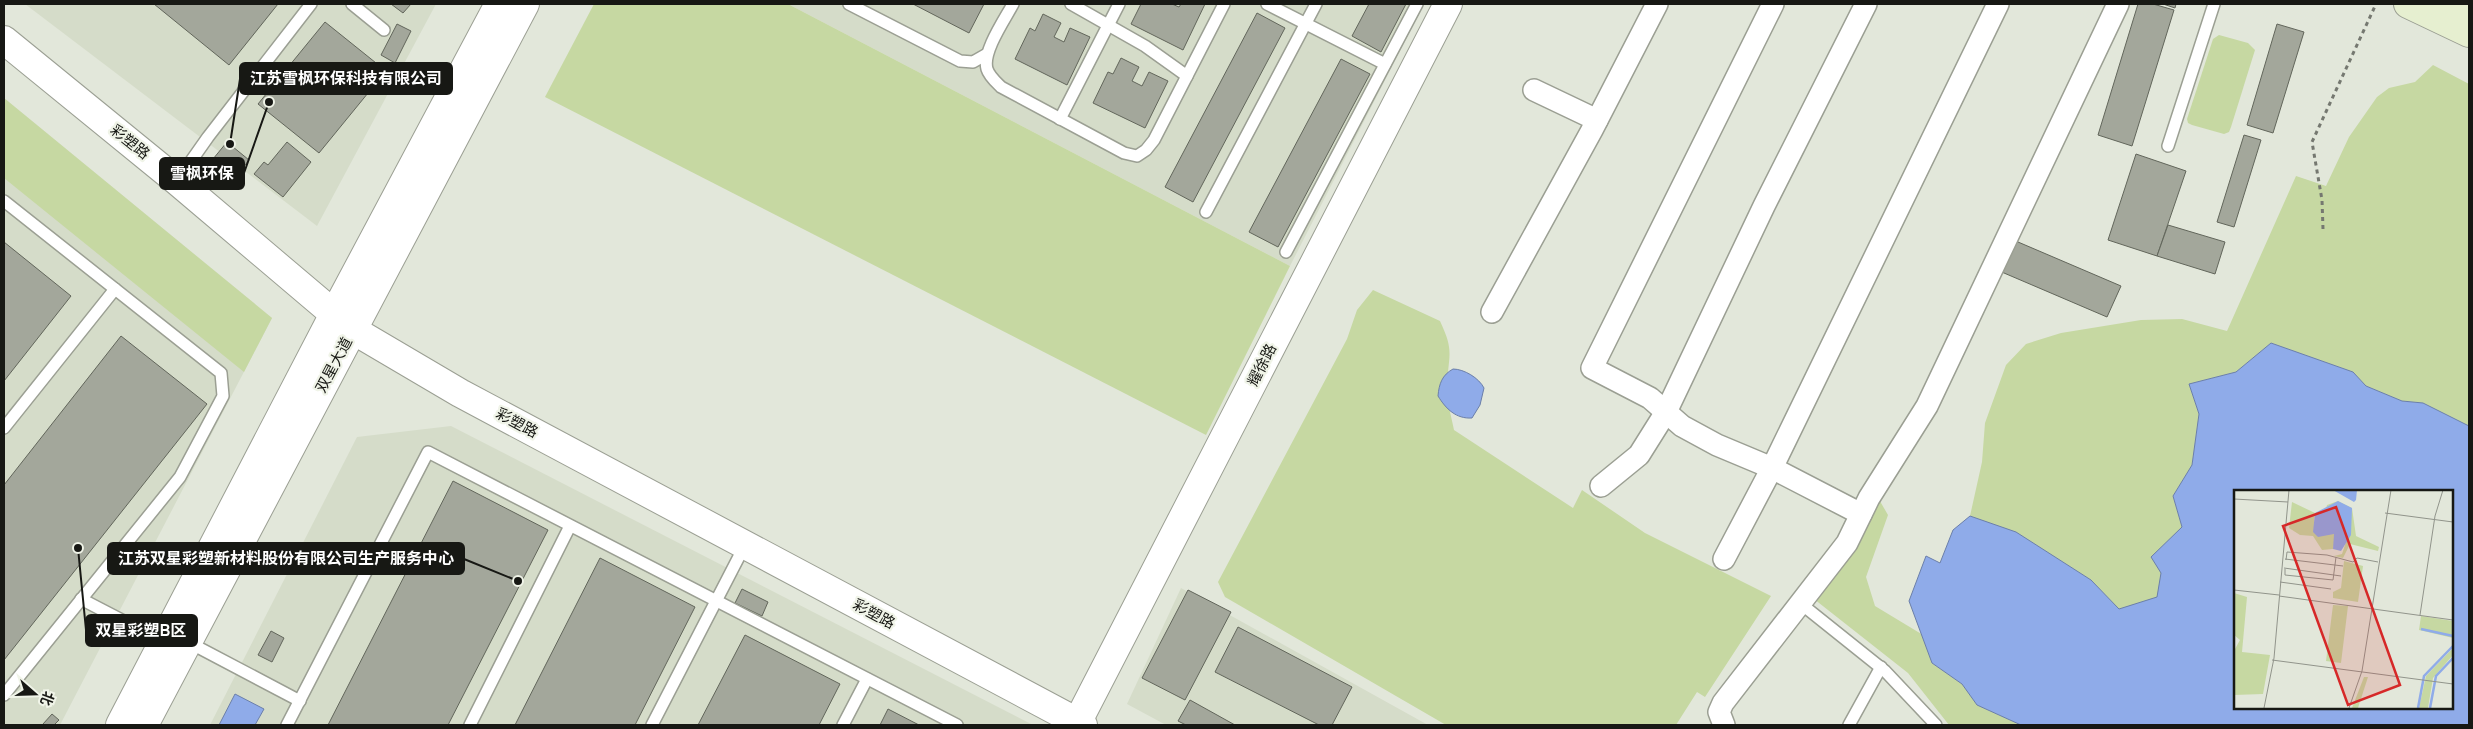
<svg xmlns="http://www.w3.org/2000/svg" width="2473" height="729" font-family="Overpass,'Noto Sans SC',sans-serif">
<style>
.built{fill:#d5dcc9}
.green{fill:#c6d8a2}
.water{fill:#8fabe9;stroke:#6b7fa9;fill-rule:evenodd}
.building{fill:#a3a79b;stroke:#62665b}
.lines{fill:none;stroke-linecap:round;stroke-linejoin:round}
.service-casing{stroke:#9b9f93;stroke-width:14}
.minor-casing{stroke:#9b9f93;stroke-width:24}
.tertiary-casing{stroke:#9b9f93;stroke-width:30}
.secondary-casing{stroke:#9b9f93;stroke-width:30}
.path{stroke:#757870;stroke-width:3;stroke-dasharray:4 4;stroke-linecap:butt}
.service{stroke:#fff;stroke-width:11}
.minor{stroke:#fff;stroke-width:21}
.tertiary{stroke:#fff;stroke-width:28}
.secondary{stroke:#e6efd0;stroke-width:28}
.labels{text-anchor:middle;stroke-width:4.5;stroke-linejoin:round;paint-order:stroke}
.street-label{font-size:15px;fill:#171814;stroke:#f0f4e8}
.inset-river{fill:none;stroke:#8fabe9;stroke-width:2.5}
.inset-road{fill:none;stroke:#91948b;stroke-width:1}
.view{fill:#d62828;fill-opacity:0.15;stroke:#d62828;stroke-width:2.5}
.inset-edge{fill:none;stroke:#171814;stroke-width:2.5}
.leader{fill:none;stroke:#171814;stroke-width:2}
.callout-dot{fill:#171814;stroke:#f0f4e8;stroke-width:2}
.callout{fill:#171814;stroke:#171814;stroke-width:2}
.callout-label{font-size:16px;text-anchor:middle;font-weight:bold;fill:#fff}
</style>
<rect width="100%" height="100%" fill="#e2e7da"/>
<g class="built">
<polygon points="25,4 436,4 317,226"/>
<polygon points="788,4 1424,4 1290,266"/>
<polygon points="4,98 272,318 60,725 4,725"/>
<polygon points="451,426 1033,725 210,725 357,437"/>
<polygon points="1181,588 1428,725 1166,725 1127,704"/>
</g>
<g class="green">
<polygon points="594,4 788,4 1290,266 1206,435 545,97"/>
<polygon points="2219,35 2248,43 2255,50 2231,127 2229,132 2224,134 2192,125 2188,123 2187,119 2213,39"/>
<polygon points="2433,65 2469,84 2469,426 2423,403 2402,401 2366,386 2353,372 2271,343 2236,372 2189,384 2199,414 2192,465 2173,496 2182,527 2221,589 2119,609 2091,580 2022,536 1970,516 1982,462 1985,423 2006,365 2026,344 2061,333 2141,320 2182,319 2227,331 2296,176 2326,186 2349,137 2377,97 2389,88 2415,82"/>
<polygon points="4,98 272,318 244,372 4,178"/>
<path d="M1373,290L1440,321C1454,351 1449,353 1447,384C1446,399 1451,415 1454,430L1573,508L1582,490L1645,533L1771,596L1705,697L1697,692L1676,725H1446L1225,597L1218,582L1347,339L1357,310Z"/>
<polygon points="1877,496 1888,515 1866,577 1875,606 1923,635 1932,663 1962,684 1977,705 2021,725 1949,725 1908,673 1814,599"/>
</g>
<g class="water">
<path d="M2271,343L2353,372L2366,386L2402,401L2423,403L2469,426V725H2021L1977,705L1962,684L1932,663L1909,601L1926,556L1940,563L1953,530L1970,516L2016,532L2091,580L2119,609L2157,597L2161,573L2151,557L2182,527L2173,496L2192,465L2199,414L2189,384L2236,372ZM2236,492H2452V708H2236Z"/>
<path d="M1453,369C1464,369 1479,378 1484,388L1480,405L1472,418C1456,419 1446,409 1438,396C1439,384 1442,375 1453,369Z"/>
<polygon points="235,694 264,709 255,725 219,725"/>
</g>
<g class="building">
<polygon points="154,4 278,4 229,65"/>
<polygon points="391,4 411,4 403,13"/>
<polygon points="913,4 984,4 969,33"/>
<polygon points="1141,4 1172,4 1179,7 1181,4 1205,4 1183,50 1131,24"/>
<polygon points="1369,4 1406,4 1381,52 1352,36"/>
<polygon points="2138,4 2153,4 2174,10 2132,146 2098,135"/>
<polygon points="2163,4 2176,4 2175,8"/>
<polygon points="1257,13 1285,28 1193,202 1165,187"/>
<polygon points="1043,14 1061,23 1054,37 1064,42 1070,28 1090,37 1067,85 1015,59 1030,28 1035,31"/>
<polygon points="325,22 386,71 319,153 258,104"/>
<polygon points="397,24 411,31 395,63 381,55"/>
<polygon points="2277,24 2304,32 2273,133 2247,125"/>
<polygon points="1121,58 1139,67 1132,81 1142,86 1149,72 1168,81 1145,128 1093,103 1108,72 1113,74"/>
<polygon points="1341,59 1370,74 1278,247 1249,232"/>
<polygon points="2244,135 2261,140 2234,227 2217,222"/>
<polygon points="227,142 249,160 236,177 213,159"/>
<polygon points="287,142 311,162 283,197 254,174 264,162 268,165"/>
<polygon points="2136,154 2186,171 2157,256 2108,240"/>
<polygon points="2168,225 2225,242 2215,274 2157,256"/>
<polygon points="2011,239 2121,286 2107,317 1997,270"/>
<polygon points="4,242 71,296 4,381"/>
<polygon points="121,336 207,404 4,660 4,485"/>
<polygon points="453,481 548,530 448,725 328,725"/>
<polygon points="600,558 695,607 635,725 515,725"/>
<polygon points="742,589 768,602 762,616 735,603"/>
<polygon points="1188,590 1231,612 1185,700 1142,678"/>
<polygon points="1238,627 1352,687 1332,725 1319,725 1215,672"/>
<polygon points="271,631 284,638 272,662 258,655"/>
<polygon points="745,635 840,684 819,725 698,725"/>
<polygon points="1190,700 1235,725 1186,725 1178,721"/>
<polygon points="888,709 919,725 880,725"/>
<polygon points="52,714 59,720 54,725 44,725 43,724"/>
</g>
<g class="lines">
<g class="service-casing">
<g id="service">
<polyline points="352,4 384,30"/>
<polyline points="849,4 960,61 973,62 987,54"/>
<path d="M1013,4C1005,19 982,52 987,69C989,76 996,82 1001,87L1124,153L1137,156L1146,150L1154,140L1224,4"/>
<polyline points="1071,4 1145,46 1187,76"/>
<polyline points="1267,4 1385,64"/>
<polyline points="1060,119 1119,4"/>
<polyline points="2168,146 2214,4"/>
<polyline points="177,181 208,137 311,4"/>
<polyline points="4,201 221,373 223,396 180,477 4,695"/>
<polyline points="1206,212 1316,4"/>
<polyline points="1286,252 1417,4"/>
<polyline points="4,428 115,289"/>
<polyline points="81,599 164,642"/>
<polyline points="1800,603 1885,671 1936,725"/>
<polyline points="188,642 300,701"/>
<polyline points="287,725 428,452 957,725"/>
<polyline points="470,725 570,526"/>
<polyline points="652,725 745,545"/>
<polyline points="843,725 867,679"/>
<polyline points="1849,725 1881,667"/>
</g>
</g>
<g class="minor-casing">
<g id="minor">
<polyline points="1773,4 1592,368 1650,398 1682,426 1717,445 1772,468 1861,514"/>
<polyline points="1534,90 1597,120"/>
<polyline points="1492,312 1592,130 1657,4"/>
<polyline points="1601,486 1639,455 1666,412 1764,206 1866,4"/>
<polyline points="1724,559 1772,468 1998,4"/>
<polyline points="1724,725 1719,712 1723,703 1847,543 1869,498 1927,406 2118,4"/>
</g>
</g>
<g class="tertiary-casing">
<g id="tertiary">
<polyline points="4,40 177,181 353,330 460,393 1083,725"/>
<polyline points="120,725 334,314 499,4"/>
<polyline points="144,725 525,4"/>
<polyline points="1076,725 1448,4"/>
</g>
</g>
<g class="secondary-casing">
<g id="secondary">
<polyline points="2408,4 2469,33"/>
<polyline points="2453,4 2469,12"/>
</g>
</g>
<polyline class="path" points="2323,229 2322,200 2312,142 2376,4"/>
<use href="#service" class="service"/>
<use href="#minor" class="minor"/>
<use href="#tertiary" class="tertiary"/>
<use href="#secondary" class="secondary"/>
</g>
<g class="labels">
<g class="street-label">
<text transform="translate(130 142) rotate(39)" y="5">彩塑路</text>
<text transform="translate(334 365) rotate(-62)" y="5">双星大道</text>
<text transform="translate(1262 365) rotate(-63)" y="5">耀徐路</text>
<text transform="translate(517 423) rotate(28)" y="5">彩塑路</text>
<text transform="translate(874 614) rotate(28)" y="5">彩塑路</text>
</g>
</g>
<g transform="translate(2234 490)">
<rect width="219" height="219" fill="#e2e7da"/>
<path d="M104,11L118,18L122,46L145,57L144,61L116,54L109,68L100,66L108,64L114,46H102L99,59L88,60L79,46L66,45L55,38L58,12L81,23L80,34L84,47L93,15ZM110,71L129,76L124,112L99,108V102L107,98ZM0,103L13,107L8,162L36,165L29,204L0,205L1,159L6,150L0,145ZM99,115L114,116L107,173L92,171ZM187,126L219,131V148L185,140ZM219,158V165L199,188L194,218H185L192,186ZM130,187H134L124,218H118Z" fill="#c6d8a2"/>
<path d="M99,0H123L122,10L120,12ZM104,11L118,18L117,45L107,61L99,59L100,44L84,47L79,42L81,23Z" fill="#8fabe9"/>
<path class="inset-river" d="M187,139L219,146M184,218L190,186L219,156M196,218L202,186L219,168"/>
<path class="inset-road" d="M0,9L54,12M151,23L219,32M51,69L109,76M52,70L53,62L93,65L119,72L123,68L144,72M50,78L107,86M51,79V85L99,90L102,67M46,92L97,99M0,100L45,105M45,106L219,130M186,125L201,26L209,0M38,170L219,194M30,218L40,168L55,0M115,218L128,181L157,0"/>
<path class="view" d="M102,17L166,195L114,215L49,36Z"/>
<rect width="219" height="219" class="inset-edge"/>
</g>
<path class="leader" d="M230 144L240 79M269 102L244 173M518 581L464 559M78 548L86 630"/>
<g class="callout-dot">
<circle cx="230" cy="144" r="5"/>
<circle cx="269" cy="102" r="5"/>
<circle cx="518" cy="581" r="5"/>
<circle cx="78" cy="548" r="5"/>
</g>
<g class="callout">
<rect x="240" y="63" width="212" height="31" rx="5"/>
<rect x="160" y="158" width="84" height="31" rx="5"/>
<rect x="108" y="543" width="356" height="31" rx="5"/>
<rect x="86" y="615" width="111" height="31" rx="5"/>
</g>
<g class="callout-label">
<text x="346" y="84">江苏雪枫环保科技有限公司</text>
<text x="202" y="179">雪枫环保</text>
<text x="286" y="564">江苏双星彩塑新材料股份有限公司生产服务中心</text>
<text x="141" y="636">双星彩塑B区</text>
</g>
<rect width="2473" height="729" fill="none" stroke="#171814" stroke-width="10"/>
<g transform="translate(35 694) rotate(110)" stroke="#f0f4e8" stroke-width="4" paint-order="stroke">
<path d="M0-4L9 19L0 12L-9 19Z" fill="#171814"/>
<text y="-8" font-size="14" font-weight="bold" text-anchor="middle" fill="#171814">北</text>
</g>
</svg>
